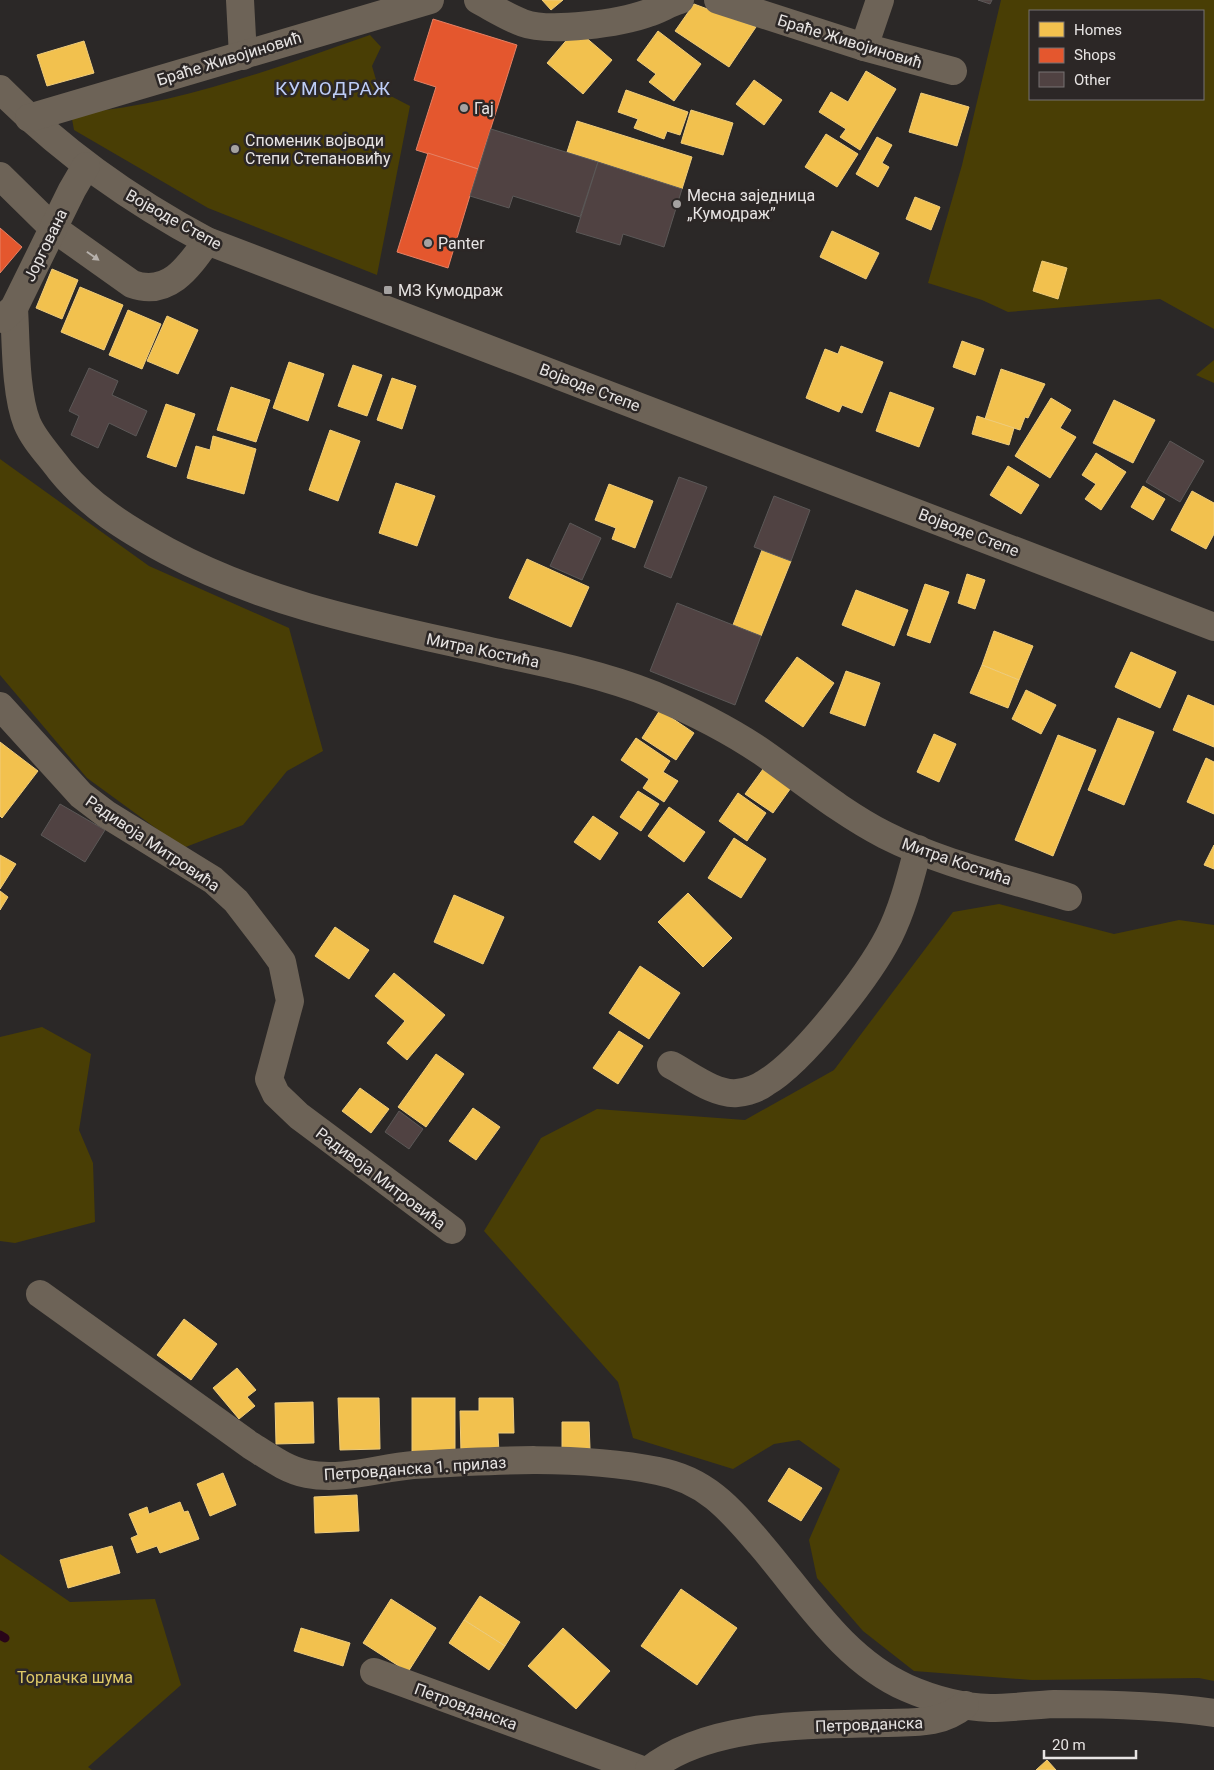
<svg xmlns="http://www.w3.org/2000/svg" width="1214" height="1770" font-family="Roboto,sans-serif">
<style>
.green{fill:#493e05;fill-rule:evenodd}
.homes{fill:#f2c14e;stroke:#efcc7b}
.shops{fill:#e4572e;stroke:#e58164}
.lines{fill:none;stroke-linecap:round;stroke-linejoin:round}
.stream{stroke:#290519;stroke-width:9}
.building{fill:#504242;stroke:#5b5857}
.minor{stroke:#6d6357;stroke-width:28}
.oneway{fill:#b6b0ab}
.poi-dot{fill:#a5a2a1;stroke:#2c2726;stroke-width:2}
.labels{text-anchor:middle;stroke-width:5;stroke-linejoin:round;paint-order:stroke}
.street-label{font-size:16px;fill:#e7e4e3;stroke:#2c2726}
.poi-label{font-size:16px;fill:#e7e4e3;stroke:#2c2726;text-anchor:start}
.park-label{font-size:16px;fill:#dfca67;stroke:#2c2726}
.quarter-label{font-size:19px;letter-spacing:1px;fill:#bdccf6;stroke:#2c2726}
</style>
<rect width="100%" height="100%" fill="#2b2827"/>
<g class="green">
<path d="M1001,0H1214V329L1160,299L1008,312L982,300L928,283L962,165ZM1030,11H1203V99H1030Z"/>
<path d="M370,35L381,47L372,66L379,90L410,106L377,275L208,208L74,130L72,119L78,113C178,105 275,68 370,35Z"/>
<polygon points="1214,360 1214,383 1196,375"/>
<polygon points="0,459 149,566 289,628 323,751 287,771 243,825 183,848 87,778 0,675"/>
<polygon points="999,904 1114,934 1179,920 1214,925 1214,1681 1199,1678 1032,1680 914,1671 863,1631 817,1578 809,1540 840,1469 799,1440 774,1444 733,1469 633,1438 618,1382 484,1231 541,1138 597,1109 745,1120 834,1070 953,912"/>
<polygon points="42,1027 91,1054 79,1130 93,1163 95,1222 15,1243 0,1241 0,1037"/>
<polygon points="0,1554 70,1602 155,1599 181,1685 88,1767 92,1770 0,1770"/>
</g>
<g class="homes">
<polygon points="542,0 563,0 551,10"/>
<polygon points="694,4 756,27 729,67 675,31"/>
<polygon points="576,29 612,60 583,94 547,63"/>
<polygon points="658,31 701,64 674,101 649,82 656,74 637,60"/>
<polygon points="84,41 94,73 47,86 37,55"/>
<polygon points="866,71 896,89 860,150 840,137 846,129 819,112 831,92 848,102"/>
<polygon points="754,80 782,100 764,125 736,104"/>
<polygon points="626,90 688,112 680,135 667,131 664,139 634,128 638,119 618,112"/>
<polygon points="921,93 969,107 957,146 909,132"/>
<polygon points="691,110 733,123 723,155 681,143"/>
<polygon points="577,121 692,157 682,189 567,152"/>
<polygon points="826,134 858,154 837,187 805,167"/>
<polygon points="877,137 892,145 882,163 889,167 878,187 856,174"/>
<polygon points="915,197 940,207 931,230 906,219"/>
<polygon points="832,231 879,253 866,279 820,257"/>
<polygon points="1042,261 1067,268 1058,299 1033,291"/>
<polygon points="52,269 78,280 62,319 36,308"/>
<polygon points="80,287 123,305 104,350 61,332"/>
<polygon points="128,310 161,324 142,369 109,355"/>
<polygon points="167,316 198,330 178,374 147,361"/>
<polygon points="962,341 984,349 975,375 953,367"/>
<polygon points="841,346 883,362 862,413 842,405 839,412 806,398 825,349 838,354"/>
<polygon points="289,362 324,374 308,421 273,408"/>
<polygon points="353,365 382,375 367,416 338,406"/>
<polygon points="1001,369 1045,384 1028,418 1025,417 1020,430 985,419"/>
<polygon points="392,378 416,386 402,429 377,420"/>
<polygon points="231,387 270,400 256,442 217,430"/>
<polygon points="890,392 934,408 919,447 876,431"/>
<polygon points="1051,398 1071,410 1060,428 1076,437 1050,478 1015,456"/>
<polygon points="1114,400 1155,420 1133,463 1093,443"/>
<polygon points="166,404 195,414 176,467 147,457"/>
<polygon points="977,416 1014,428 1009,445 972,434"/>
<polygon points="330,430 360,441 338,501 309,490"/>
<polygon points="213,436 256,449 244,494 187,478 196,446 210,450"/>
<polygon points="1096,453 1126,472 1101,510 1085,499 1096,484 1082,475"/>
<polygon points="1008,466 1039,485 1021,514 990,495"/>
<polygon points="396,483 435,496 417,546 379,533"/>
<polygon points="609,484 653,501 635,548 612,539 616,528 595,520"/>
<polygon points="1143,486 1165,499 1153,520 1131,507"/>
<polygon points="1192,491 1214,503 1214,534 1206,549 1171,530"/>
<polygon points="762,550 791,561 761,636 733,625"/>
<polygon points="527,559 589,587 571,627 509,598"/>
<polygon points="967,574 985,580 975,609 958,603"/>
<polygon points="925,584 949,592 930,643 907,635"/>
<polygon points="856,590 908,610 894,646 842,625"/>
<polygon points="994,631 1033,646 1019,680 982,665"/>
<polygon points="1131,652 1176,672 1160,708 1115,687"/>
<polygon points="797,657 834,683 803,727 765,701"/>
<polygon points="982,665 1019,680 1008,708 970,693"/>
<polygon points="846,671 880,683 865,726 830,713"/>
<polygon points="1026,690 1056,705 1041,734 1012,719"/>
<polygon points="1188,695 1214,706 1214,747 1173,730"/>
<polygon points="660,710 694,733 676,760 642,738"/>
<polygon points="1118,718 1154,732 1124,805 1088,790"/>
<polygon points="934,734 956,744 939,782 917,772"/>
<polygon points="1058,735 1096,750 1053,856 1015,840"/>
<polygon points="636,738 670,761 663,772 678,781 664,802 643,788 649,779 621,760"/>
<polygon points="0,742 38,771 2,818 0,816"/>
<polygon points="1206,758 1214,762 1214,814 1187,802"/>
<polygon points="766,765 793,785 773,813 745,794"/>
<polygon points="638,791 659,804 641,831 620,817"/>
<polygon points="738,793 766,813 747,841 719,821"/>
<polygon points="669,807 705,832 684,862 648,836"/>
<polygon points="593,816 618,833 600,860 574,842"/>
<polygon points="734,838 766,859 741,898 708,878"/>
<polygon points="1214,845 1214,869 1204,865"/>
<polygon points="0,855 16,864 0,889"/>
<polygon points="0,891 8,897 0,910"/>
<polygon points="688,893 732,938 703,967 658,922"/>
<polygon points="454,895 504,917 483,964 434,942"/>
<polygon points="335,927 369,950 349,979 315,956"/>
<polygon points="640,966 680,993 649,1039 609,1013"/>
<polygon points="394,973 445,1015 407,1060 387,1043 405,1021 375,996"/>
<polygon points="619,1031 643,1046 618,1084 593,1068"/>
<polygon points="436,1054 464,1074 426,1127 398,1107"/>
<polygon points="360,1088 389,1109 371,1133 342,1111"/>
<polygon points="473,1108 500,1127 476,1160 449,1141"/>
<polygon points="184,1319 217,1344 191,1380 157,1355"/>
<polygon points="237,1368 256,1390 247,1397 255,1406 239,1419 213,1388"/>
<polygon points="338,1398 379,1398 380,1449 340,1450"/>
<rect x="412" y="1398" width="43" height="54"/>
<polygon points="479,1398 513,1398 514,1433 498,1433 499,1453 461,1454 460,1411 479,1411"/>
<polygon points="313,1402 314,1443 276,1444 275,1403"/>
<polygon points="562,1422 589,1422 590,1449 562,1450"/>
<polygon points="789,1468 822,1488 801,1521 768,1501"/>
<polygon points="223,1473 236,1505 210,1516 197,1484"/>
<polygon points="357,1495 359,1531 315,1533 314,1497"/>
<polygon points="180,1502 184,1512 188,1511 199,1539 160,1553 157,1546 137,1553 131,1538 138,1535 129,1514 147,1507 149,1514"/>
<polygon points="112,1546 120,1573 68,1588 60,1560"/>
<polygon points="681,1589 737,1628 697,1685 641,1646"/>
<polygon points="480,1596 520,1622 505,1646 464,1620"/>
<polygon points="391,1599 436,1628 408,1672 363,1643"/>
<polygon points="464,1620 505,1646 489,1670 449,1643"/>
<polygon points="301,1628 350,1643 343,1666 294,1651"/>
<polygon points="563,1628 610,1671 576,1709 528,1666"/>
<polygon points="1047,1760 1056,1770 1036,1770"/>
</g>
<g class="shops">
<polygon points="433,19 517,45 478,169 416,150 436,87 414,80"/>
<polygon points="428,153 478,169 448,268 397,252"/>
<polygon points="0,228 22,247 0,273"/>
</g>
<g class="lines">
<polyline class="stream" points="0,1635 5,1638"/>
</g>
<g class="building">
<polygon points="978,0 992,0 990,4"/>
<polygon points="491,129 598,162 580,217 513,196 509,208 470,196"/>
<polygon points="598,162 682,189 664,247 623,234 620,245 576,232"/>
<polygon points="89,368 118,381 112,395 147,411 136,436 109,423 98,448 71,435 79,416 69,411"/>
<polygon points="1170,441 1204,461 1180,502 1146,482"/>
<polygon points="679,477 707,487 671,578 644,567"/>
<polygon points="774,496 810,510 791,561 754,547"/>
<polygon points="570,523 601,538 582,580 550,566"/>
<polygon points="677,603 761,636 735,705 650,671"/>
<polygon points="60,804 105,830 85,862 41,835"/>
<polygon points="399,1111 423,1129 409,1149 385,1132"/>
</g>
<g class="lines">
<g class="minor">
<polyline points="240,0 243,56"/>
<path d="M478,0C493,8 507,17 523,23C549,33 621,23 648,13C659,10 669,3 680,0"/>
<polyline points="718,0 864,47 953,71"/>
<polyline points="864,47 880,0"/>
<path d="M0,89C61,151 130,200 207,241L1214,627"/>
<polyline points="29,118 430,0"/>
<path d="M0,176L53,228L132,284C168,297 188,268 207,241"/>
<path d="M14,308C16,340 15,393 27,423C34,440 49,455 60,470C89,506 127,529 167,551C271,607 385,627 499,653C551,664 604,675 654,695C692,711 728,729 762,752C802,780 842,813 885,835C942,864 1007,878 1068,897"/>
<polyline points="2,319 14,308 72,190 86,166"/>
<polyline points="0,706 81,795 106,814 213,880 236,901 269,944 282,962 290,1001 269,1079 276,1094 299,1116 452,1230"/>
<path d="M671,1065C690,1075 715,1095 737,1093C746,1092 757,1089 765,1083C803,1061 869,975 889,936C903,908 910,879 918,849"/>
<path d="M40,1294L250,1445C268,1456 286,1470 307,1474C342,1481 379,1468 413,1465C494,1460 579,1455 658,1471C706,1480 730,1509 760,1544C804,1595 843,1660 907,1688C932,1699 963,1707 990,1708C1011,1708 1033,1705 1054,1704C1107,1704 1162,1705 1214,1713"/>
<polyline points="374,1672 642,1770"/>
<path d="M649,1770C709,1722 811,1725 885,1723C915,1722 940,1725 965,1705"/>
</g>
</g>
<defs><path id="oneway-solid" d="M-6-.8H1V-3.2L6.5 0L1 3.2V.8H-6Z" transform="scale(1.25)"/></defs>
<use class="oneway" href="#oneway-solid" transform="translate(93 256) rotate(35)"/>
<g class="poi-dot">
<circle cx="464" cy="108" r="5"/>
<circle cx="235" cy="149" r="5"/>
<circle cx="677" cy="204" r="5"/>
<circle cx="428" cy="243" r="5"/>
<rect x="383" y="285" width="10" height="10" rx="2.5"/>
</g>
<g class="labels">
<g class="street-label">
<text transform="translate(850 41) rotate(17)" y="6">Браће Живојиновић</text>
<text transform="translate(229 58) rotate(-17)" y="6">Браће Живојиновић</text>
<text transform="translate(174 219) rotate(29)" y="6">Војводе Степе</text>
<text transform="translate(45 245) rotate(-64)" y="6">Јоргована</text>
<text transform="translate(590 387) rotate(21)" y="6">Војводе Степе</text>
<text transform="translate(969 532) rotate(21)" y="6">Војводе Степе</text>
<text transform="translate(483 650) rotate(12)" y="6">Митра Костића</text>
<text transform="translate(153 843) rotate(34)" y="6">Радивоја Митровића</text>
<text transform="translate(957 861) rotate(19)" y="6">Митра Костића</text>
<text transform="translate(381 1178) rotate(37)" y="6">Радивоја Митровића</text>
<text transform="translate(415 1468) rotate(-4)" y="6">Петровданска 1. прилаз</text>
<text transform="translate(466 1706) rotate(20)" y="6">Петровданска</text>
<text transform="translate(869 1724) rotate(-2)" y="6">Петровданска</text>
</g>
<g class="poi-label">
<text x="474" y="114">Гај</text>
<text x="245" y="146">Споменик војводи<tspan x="245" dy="18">Степи Степановићу</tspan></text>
<text x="687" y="201">Месна заједница<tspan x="687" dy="18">„Кумодраж”</tspan></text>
<text x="438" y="249">Panter</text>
<text x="398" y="296">МЗ Кумодраж</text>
</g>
<g class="park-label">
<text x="75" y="1683">Торлачка шума</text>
</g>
<g class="quarter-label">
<text x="333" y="95">КУМОДРАЖ</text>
</g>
</g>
<rect x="1029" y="10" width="175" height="90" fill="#2c2726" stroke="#777372"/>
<rect x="1039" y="22" width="25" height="15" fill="#f2c14e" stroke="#777372"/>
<text x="1074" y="35" font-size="15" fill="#e7e4e3">Homes</text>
<rect x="1039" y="48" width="25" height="15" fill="#e4572e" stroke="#777372"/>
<text x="1074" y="60" font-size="15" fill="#e7e4e3">Shops</text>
<rect x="1039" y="72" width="25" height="15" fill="#504242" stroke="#777372"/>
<text x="1074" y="85" font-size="15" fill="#e7e4e3">Other</text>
<path d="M1044 1750v8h92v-8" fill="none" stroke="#e7e4e3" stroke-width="2.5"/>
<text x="1052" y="1750" font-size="15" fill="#e7e4e3" stroke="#2c2726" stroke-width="4" paint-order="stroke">20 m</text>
</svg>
